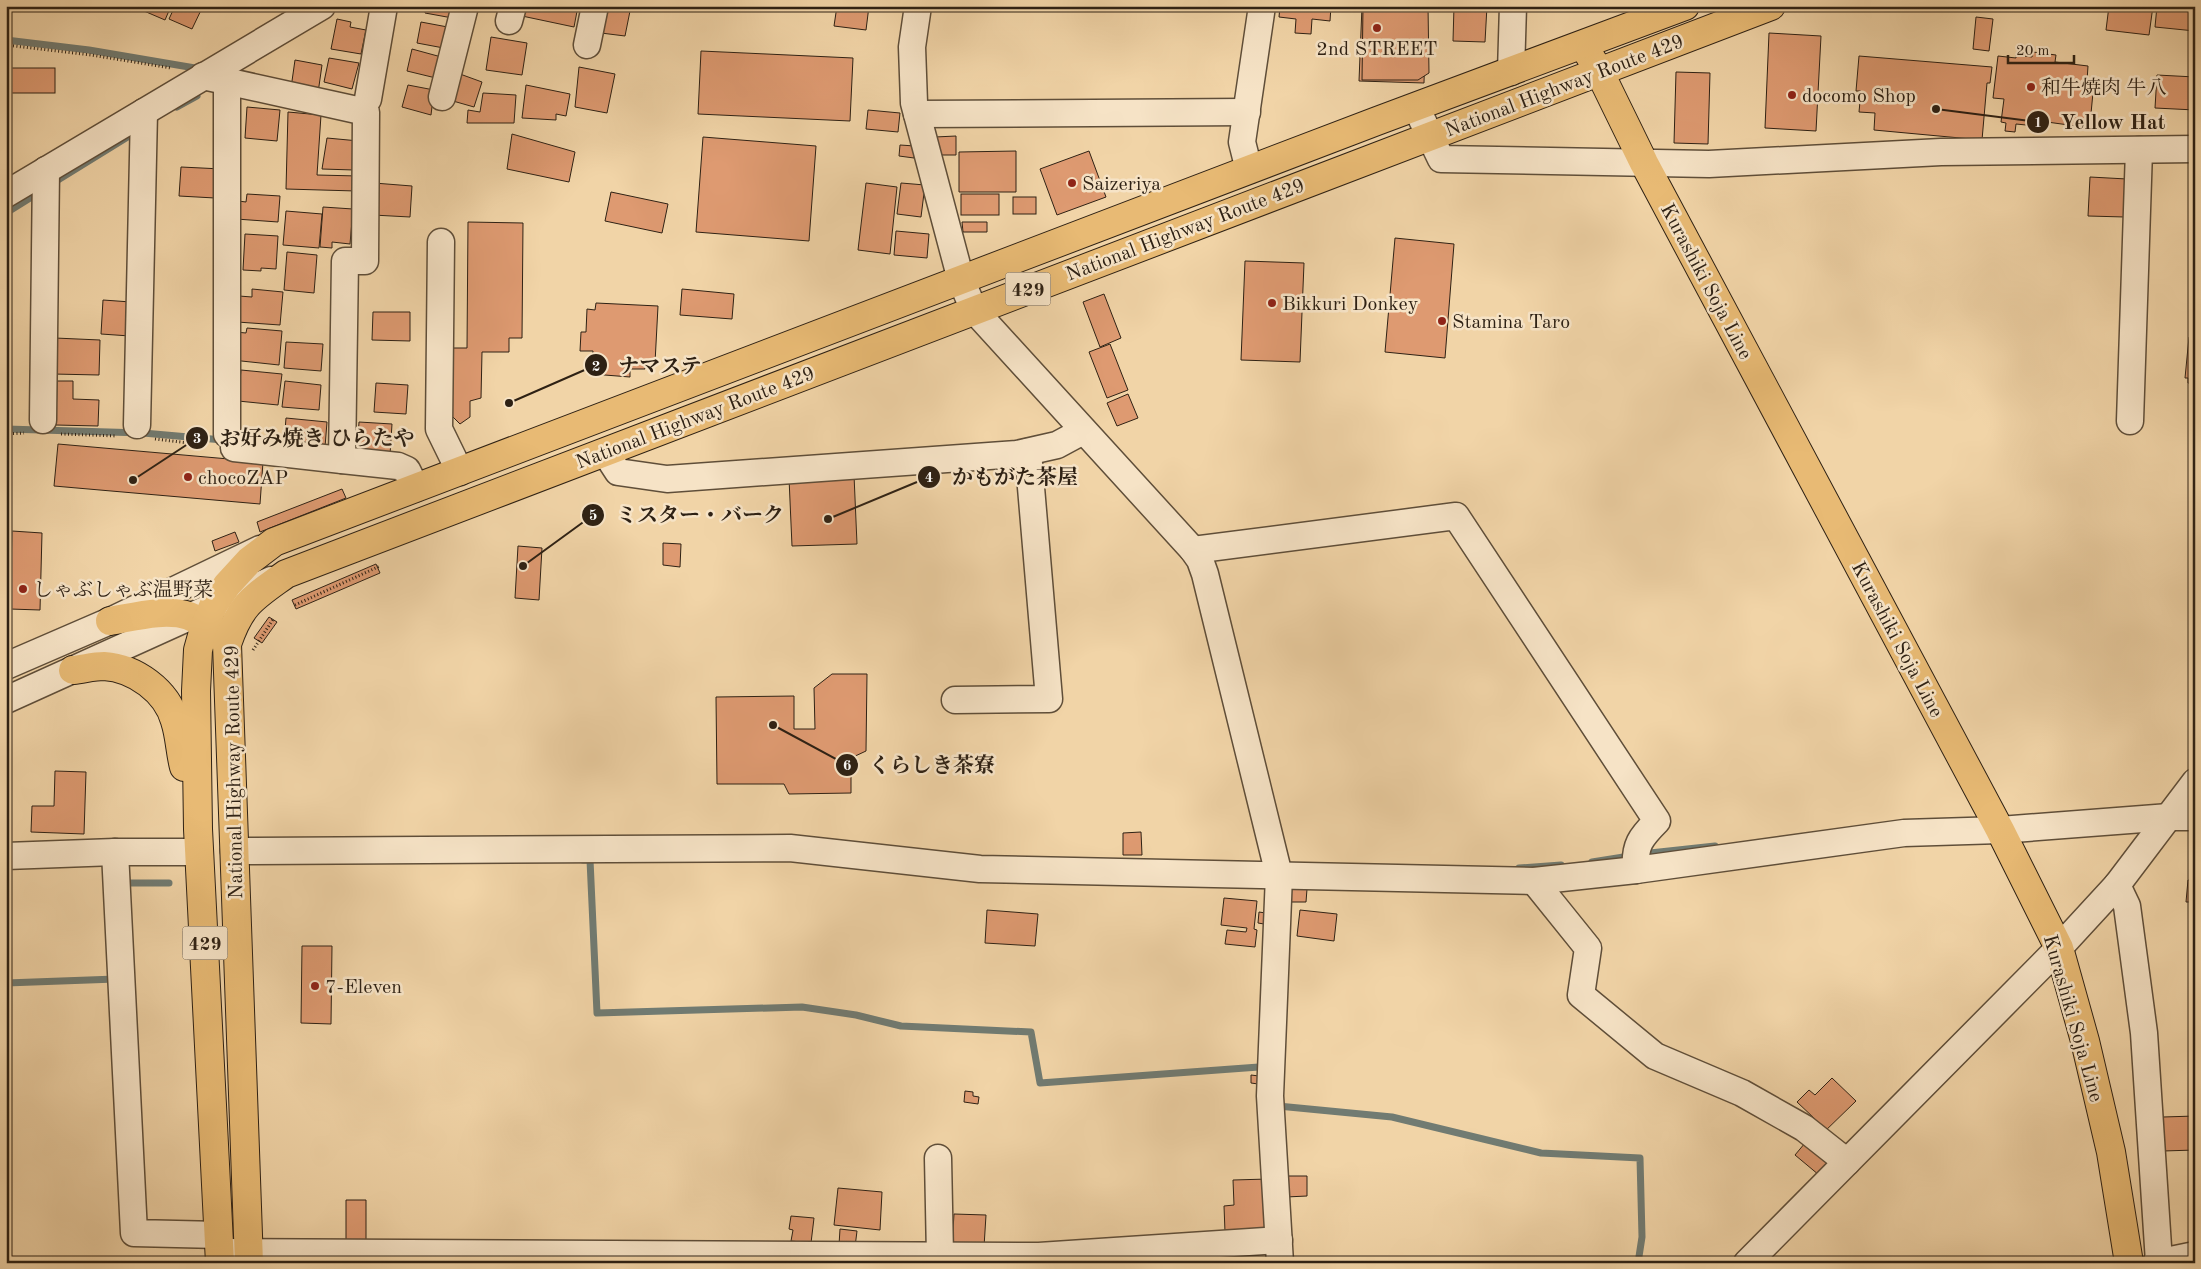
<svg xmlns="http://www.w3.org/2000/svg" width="2201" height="1269" font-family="'Old Standard TT','Noto Serif JP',serif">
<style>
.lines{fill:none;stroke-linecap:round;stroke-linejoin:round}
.stream{stroke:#717b72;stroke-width:7}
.building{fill:#de9a71;stroke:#2e2114}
.minor-casing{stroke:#5f4e39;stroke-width:29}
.major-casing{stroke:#2e2114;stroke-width:30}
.highway-casing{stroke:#2e2114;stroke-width:30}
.path{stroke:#2e2114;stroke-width:3;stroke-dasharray:1 2.5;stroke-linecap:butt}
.minor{stroke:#f6e3c6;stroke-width:26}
.major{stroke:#e8ba74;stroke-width:28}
.highway{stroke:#e8ba74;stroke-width:28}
.poi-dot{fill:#8f2418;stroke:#f6e3c6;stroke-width:2}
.labels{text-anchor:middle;stroke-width:5;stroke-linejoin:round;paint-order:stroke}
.shield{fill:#f6e3c6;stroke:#6a5b49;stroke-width:1}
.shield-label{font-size:19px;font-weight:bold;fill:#2e2114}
.poi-label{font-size:20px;fill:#2e2114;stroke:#f6e3c6;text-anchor:start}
.street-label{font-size:20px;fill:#2e2114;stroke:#f6e3c6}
.leader{fill:none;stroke:#2e2114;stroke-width:2}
.callout-dot{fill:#2e2114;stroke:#f6e3c6;stroke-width:2}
.mark-label{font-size:15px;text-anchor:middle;font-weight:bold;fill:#fff}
.callout-label{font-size:21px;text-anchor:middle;font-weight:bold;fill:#2e2114;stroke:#f6e3c6;stroke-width:5;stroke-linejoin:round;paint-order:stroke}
</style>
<rect width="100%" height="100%" fill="#f1d4a7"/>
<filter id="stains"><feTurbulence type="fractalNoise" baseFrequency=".004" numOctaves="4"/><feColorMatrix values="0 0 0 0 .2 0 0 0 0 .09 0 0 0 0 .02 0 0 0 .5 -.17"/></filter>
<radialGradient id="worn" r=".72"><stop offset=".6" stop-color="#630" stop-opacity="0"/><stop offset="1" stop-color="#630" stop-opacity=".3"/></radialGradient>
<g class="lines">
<g class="stream">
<polyline points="6,40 89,50 195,68"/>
<polyline points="177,107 197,96"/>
<polyline points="53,183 134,133"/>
<polyline points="6,213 38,193"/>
<polyline points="6,429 143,433 223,440"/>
<polyline points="1641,854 1715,846"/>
<polyline points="583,860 590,860 597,1013 802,1007 856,1015 901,1026 1031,1032 1040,1083 1259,1067"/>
<polyline points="1592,862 1630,856"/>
<polyline points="1519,868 1561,865"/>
<polyline points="122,883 169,883"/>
<polyline points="6,983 116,979"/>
<polyline points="1278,1106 1392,1117 1541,1153 1640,1158 1642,1237 1638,1263"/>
</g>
</g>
<g class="building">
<polygon points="146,6 171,6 165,20 144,11"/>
<polygon points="175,6 203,6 192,29 169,19"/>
<polygon points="426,6 460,6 458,19 425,13"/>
<polygon points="524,6 578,6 574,27 522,16"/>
<polygon points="607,6 631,6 625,36 601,33"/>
<polygon points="837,6 869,6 866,30 834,26"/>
<polygon points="1280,6 1331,6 1330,21 1312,19 1311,34 1295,33 1296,19 1279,17"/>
<polygon points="1362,6 1426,6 1424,83 1359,81"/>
<polygon points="1363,6 1428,6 1429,73 1418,80 1362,80"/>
<polygon points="1454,6 1487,6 1485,42 1453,41"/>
<polygon points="2109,6 2153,6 2149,35 2106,30"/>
<polygon points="2157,6 2195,6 2195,31 2155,27"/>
<polygon points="1976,17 1993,19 1989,51 1973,49"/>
<polygon points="337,19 351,22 350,27 366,30 361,54 331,49"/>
<polygon points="421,22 453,28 449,49 417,43"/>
<polygon points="1769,33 1821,36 1816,131 1765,128"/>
<polygon points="491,37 527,43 522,75 486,70"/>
<polygon points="412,49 445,58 440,79 407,71"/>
<polygon points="701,51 853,58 850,121 698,114"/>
<polygon points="2033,52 2056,55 2055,62 2088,66 2087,81 2094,82 2090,124 2076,122 2076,126 2047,122 2046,127 2016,124 2015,132 2005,131 2006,123 2001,122 2004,99 1993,98 1998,56 2016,58 2016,55 2032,57"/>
<polygon points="1859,56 1992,67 1990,83 1987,83 1982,140 1874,130 1875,113 1859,112 1861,91 1856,91"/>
<polygon points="329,58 359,63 352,89 324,82"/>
<polygon points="295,60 322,65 318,93 291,88"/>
<polygon points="579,67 615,74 607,113 575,107"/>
<rect x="6" y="68" width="49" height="25"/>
<polygon points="1676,72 1710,73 1708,144 1674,143"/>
<polygon points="460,74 482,82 474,107 453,101"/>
<polygon points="2157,75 2195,77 2195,110 2155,108"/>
<polygon points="408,85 434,90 431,115 402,107"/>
<polygon points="526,85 570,94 566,116 556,114 556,120 522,118"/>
<polygon points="483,93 516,95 514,123 467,123 468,110 480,112"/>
<polygon points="247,107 280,110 277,141 245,138"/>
<polygon points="868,110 900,113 898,132 866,129"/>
<polygon points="288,112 321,115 317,175 358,176 356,191 286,189"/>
<polygon points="512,134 575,152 569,182 507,169"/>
<polygon points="956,136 956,155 935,155 935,137"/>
<polygon points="703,137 816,146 809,241 696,232"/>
<polygon points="327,138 359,141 354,170 322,169"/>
<polygon points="900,145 915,146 914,158 899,156"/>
<polygon points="1016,151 1016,192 959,192 959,152"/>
<polygon points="1089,151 1106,197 1057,215 1040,169"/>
<polygon points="181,167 222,169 215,198 179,196"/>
<polygon points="2090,177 2127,179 2125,217 2088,216"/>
<polygon points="374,183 412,186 410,217 373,215"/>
<polygon points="866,183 897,187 890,254 858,250"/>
<polygon points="901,183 925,185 921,217 897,214"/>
<polygon points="611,192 668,204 662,233 605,221"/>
<polygon points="247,194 280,196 278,222 236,219 238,201 246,202"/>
<rect x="961" y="194" width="38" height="21"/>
<rect x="1013" y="197" width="23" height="17"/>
<polygon points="323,207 353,209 350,244 332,242 332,248 320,247"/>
<polygon points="286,211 322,214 319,248 283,245"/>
<polygon points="468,222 523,223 522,338 509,338 509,352 482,352 481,398 470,401 470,417 460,424 451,415 452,348 467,348"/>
<polygon points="962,222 987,222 987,232 963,232"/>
<polygon points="896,231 929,234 927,258 894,255"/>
<polygon points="245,234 278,236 276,269 261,268 261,271 243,270"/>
<polygon points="1395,238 1454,244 1445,358 1385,352"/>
<polygon points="287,252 317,255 314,293 284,290"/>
<polygon points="1245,261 1304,263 1300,362 1241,360"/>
<polygon points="252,289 283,292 280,325 237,322 239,296 252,297"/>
<polygon points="682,289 734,294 732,319 680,315"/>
<polygon points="1104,294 1121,338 1100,347 1083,302"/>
<polygon points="103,300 131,302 130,336 101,334"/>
<polygon points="596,303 658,306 655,363 645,362 645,369 630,369 630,377 592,374 593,351 580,351 581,332 586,332 587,309 595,310"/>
<polygon points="373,312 410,312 410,341 372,340"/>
<polygon points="2195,324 2195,384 2188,383 2188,378 2185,378 2189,337 2193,338"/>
<polygon points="247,328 282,331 279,365 232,360 235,332 246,333"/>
<polygon points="55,338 100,340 99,375 53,374"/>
<polygon points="286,342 323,344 321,371 284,368"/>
<polygon points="1110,344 1128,390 1107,398 1089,352"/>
<polygon points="241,370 282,374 278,405 238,401"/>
<polygon points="57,381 73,381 73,399 99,400 98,426 56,425"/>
<polygon points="285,381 321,385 319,410 282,407"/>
<polygon points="376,383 408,385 406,414 374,412"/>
<polygon points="1128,394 1138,418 1117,426 1107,403"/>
<polygon points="286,418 327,422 325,447 284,443"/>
<polygon points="359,422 392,424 390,455 357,452"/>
<polygon points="58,444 263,462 260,504 54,486"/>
<polygon points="854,475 857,544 792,546 789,478"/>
<polygon points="342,489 346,498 260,532 257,522"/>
<polygon points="12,531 42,533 40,610 10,609"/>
<polygon points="235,532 239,542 215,551 212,541"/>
<polygon points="663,543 681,544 680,567 663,565"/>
<polygon points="518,546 542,548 539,600 515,598"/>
<polygon points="376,564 380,573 296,609 292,600"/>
<polygon points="269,617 277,622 262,643 254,638"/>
<polygon points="832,674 867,674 866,751 851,758 851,793 789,794 784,784 717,784 716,697 794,696 794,729 815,729 814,688"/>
<polygon points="55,771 86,772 84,834 31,832 32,806 54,806"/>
<polygon points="1141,832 1142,855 1123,855 1123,833"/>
<polygon points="2188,880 2195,881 2195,902 2186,902"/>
<polygon points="1290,887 1307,889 1306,902 1289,902"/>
<polygon points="1224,898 1257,901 1254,929 1257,930 1255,947 1225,944 1227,930 1246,932 1247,928 1221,925"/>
<polygon points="987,910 1038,914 1035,946 985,943"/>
<polygon points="1300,910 1337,914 1334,941 1297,936"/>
<polygon points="1259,912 1272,914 1270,925 1258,923"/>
<polygon points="302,946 332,946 331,1024 301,1023"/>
<polygon points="1251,1075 1259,1076 1258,1084 1251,1083"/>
<polygon points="1832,1078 1856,1101 1821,1135 1810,1124 1815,1119 1797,1102 1809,1090 1815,1095"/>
<polygon points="965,1091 973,1092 973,1096 979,1097 978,1104 964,1102"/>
<polygon points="2195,1116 2195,1150 2163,1151 2163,1117"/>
<polygon points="1810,1137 1834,1157 1819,1175 1795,1155"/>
<polygon points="1285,1176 1307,1176 1307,1196 1286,1197"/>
<polygon points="1268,1179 1270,1231 1225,1232 1224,1206 1234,1205 1233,1180"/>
<polygon points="838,1188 882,1192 880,1230 834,1225"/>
<polygon points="346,1200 366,1200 366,1244 346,1243"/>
<polygon points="954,1214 986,1215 984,1247 952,1245"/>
<polygon points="791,1216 814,1218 811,1243 791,1241 793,1230 789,1229"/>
<polygon points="840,1229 857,1231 855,1247 839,1245"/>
</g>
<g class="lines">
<g class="minor-casing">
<g id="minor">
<polyline points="918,6 912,47 914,103 961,280 974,310 1193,550 1200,560 1205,574 1279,875 1270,1096 1280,1263"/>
<polyline points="509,21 513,6"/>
<polyline points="587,45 595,6"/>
<polyline points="1511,72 1513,6"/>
<polyline points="203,76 366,112 365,261 345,261 342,460 398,466 407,470 416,488"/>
<polyline points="442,97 465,6"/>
<polyline points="368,99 384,6"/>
<polyline points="1416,107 1441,159 1709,164 1941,152 2195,149"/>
<polyline points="917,114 1247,112"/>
<polyline points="1249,170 1242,142 1262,6"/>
<polyline points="6,194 322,6"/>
<polyline points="441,242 439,429 460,472"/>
<polyline points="43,420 46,170"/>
<polyline points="2130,421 2139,150"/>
<polyline points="137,425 144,112"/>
<polyline points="227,434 227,83"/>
<polyline points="234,448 342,460"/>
<polyline points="605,452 618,472 667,479 1017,454 1057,445 1083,431"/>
<path d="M1193,550L1456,516L1657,821C1641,837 1634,845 1636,870"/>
<polyline points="6,666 110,621 260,549"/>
<polyline points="6,700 271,580"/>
<polyline points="955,700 1049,699 1028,452"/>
<polyline points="234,851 790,848 980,869 1534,881 1636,870 1904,833 2000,830 2169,817 2195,817"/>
<polyline points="115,852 134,1233 219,1235"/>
<polyline points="6,856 115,852 199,852"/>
<polyline points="1534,881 1588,948 1581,995 1655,1056 1742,1093 1804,1128 1847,1162"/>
<polyline points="2117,885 2127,906 2144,1033 2159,1262"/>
<polyline points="938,1158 940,1256"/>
<polyline points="226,1252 1039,1256 1279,1240"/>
<polyline points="1747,1263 2059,948 2117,885 2195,782"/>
<polyline points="2156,1263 2195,1255"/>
</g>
</g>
<g class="major-casing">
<polyline id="major" points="1583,45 1599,71 1644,163 2000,830 2059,948 2085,1041 2111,1152 2129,1263"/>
</g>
<g class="highway-casing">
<g id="highway">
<path d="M110,621C134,617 165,608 189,616C200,620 210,629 219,636"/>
<path d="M73,670C83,669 94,666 104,666C135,668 167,691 175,721C180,736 180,752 184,767"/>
<polyline points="220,1263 198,829 196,691 198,650 205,625 214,604 227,585 249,561 274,542 1377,121 1685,6"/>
<path d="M249,1263L227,644C241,603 253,598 286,574L1771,6"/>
</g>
</g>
<g class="path">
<polyline points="6,45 91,55 171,68"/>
<polyline points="6,434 24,433"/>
<polyline points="61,434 117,436"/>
<polyline points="155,439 206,445"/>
<polyline points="295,605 380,566"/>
<polyline points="253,650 274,618"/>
</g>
<use href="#minor" class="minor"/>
<use href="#major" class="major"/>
<use href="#highway" class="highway"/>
</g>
<g class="poi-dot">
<circle cx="1377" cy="28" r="5"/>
<circle cx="2031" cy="87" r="5"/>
<circle cx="1792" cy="95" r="5"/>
<circle cx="1072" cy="183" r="5"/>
<circle cx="1272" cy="303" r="5"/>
<circle cx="1442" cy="321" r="5"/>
<circle cx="188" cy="477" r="5"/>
<circle cx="23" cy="589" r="5"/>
<circle cx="315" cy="986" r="5"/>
</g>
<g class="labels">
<g class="shield">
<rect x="1005.5" y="272.5" width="45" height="33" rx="4"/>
<rect x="182.5" y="926.5" width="45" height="33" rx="4"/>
</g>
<g class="shield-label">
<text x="1028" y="296">429</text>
<text x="205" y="950">429</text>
</g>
<g class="poi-label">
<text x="1377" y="55" text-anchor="middle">2nd STREET</text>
<text x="2041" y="94">和牛焼肉 牛八</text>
<text x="1802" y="102">docomo Shop</text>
<text x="1082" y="190">Saizeriya</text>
<text x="1282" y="310">Bikkuri Donkey</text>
<text x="1452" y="328">Stamina Taro</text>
<text x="198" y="484">chocoZAP</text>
<text x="33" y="596">しゃぶしゃぶ温野菜</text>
<text x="325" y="993">7-Eleven</text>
</g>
<g class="street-label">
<text transform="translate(1564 85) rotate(-21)" y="7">National Highway Route 429</text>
<text transform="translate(1185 229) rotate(-21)" y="7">National Highway Route 429</text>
<text transform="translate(1707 281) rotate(62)" y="7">Kurashiki Soja Line</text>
<text transform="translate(695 417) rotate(-21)" y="7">National Highway Route 429</text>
<text transform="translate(1898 639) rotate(62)" y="7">Kurashiki Soja Line</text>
<text transform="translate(233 772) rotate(-91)" y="7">National Highway Route 429</text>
<text transform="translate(2074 1018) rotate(74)" y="7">Kurashiki Soja Line</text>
</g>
</g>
<path class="leader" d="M1936 109L2038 122M509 403L596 365M133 480L197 438M828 519L929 477M523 566L593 515M773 725L847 765"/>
<g class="callout-dot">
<circle cx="1936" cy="109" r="5"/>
<circle cx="509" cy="403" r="5"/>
<circle cx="133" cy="480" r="5"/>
<circle cx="828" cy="519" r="5"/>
<circle cx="523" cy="566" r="5"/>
<circle cx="773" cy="725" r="5"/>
<circle cx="2038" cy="122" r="12"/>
<circle cx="596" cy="365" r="12"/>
<circle cx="197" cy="438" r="12"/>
<circle cx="929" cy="477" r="12"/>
<circle cx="593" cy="515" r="12"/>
<circle cx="847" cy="765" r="12"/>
</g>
<g class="mark-label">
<text x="2038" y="127">1</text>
<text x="596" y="371">2</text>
<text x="197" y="443">3</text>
<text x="929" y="482">4</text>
<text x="593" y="520">5</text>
<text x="847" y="770">6</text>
</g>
<g class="callout-label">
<text x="2113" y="129">Yellow Hat</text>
<text x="660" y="373">ナマステ</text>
<text x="317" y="445">お好み焼き ひらたや</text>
<text x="1015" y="484">かもがた茶屋</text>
<text x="700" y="522">ミスター・バーク</text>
<text x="932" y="772">くらしき茶寮</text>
</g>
<rect width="2201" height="1269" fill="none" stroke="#f1d4a7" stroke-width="25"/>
<rect x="8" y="8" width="2186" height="1254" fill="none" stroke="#2e2114" stroke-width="2.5"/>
<rect x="12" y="12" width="2176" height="1244" fill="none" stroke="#2e2114"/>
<path d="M2008 55v8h66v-8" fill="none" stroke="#2e2114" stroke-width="2.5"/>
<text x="2016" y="55" font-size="15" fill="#2e2114" stroke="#f6e3c6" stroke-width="4" paint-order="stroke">20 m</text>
<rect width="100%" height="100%" filter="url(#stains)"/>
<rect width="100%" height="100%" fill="url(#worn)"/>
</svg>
